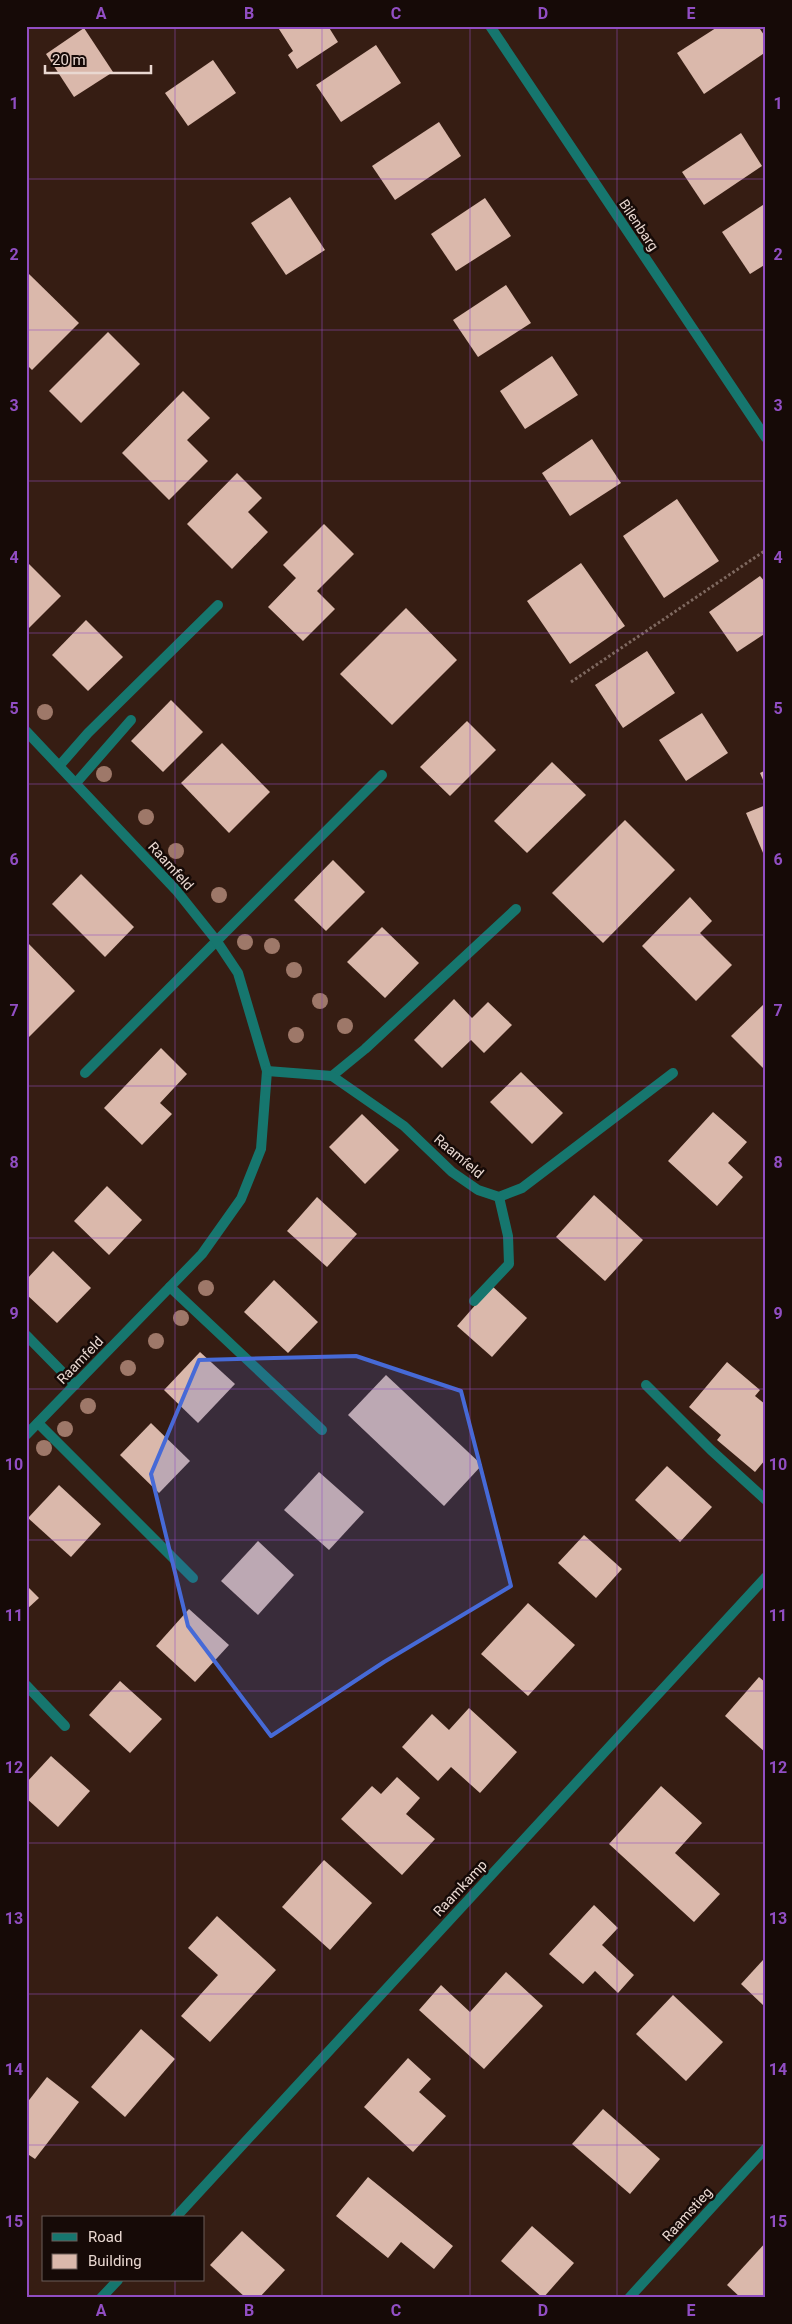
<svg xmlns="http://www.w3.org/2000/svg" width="792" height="2324" font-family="Roboto,sans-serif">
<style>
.building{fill:#dab8ab}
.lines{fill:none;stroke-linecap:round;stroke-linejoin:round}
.path{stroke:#7f6960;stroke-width:3;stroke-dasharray:2.5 2.5;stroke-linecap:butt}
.service{stroke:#16766e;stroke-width:10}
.minor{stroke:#16766e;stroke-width:10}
.tree{fill:#9e7869}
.marked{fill:#466ad7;fill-opacity:0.2;stroke:#466ad7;stroke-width:4;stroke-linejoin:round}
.grid{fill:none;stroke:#914ec3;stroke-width:1;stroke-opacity:0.55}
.labels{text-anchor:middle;stroke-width:5;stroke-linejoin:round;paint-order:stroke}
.street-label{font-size:14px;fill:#e9d8d1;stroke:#160a07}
.neatline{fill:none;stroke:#914ec3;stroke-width:2}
.grid-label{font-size:16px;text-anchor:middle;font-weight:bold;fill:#914ec3}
</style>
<rect width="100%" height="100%" fill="#361d13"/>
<g class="building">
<polygon points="277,26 328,26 338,42 297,69 288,55 293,51"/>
<polygon points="719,26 758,26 766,38 766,52 704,94 677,53"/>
<polygon points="84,28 113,72 74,97 46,54"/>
<polygon points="376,45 401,83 341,122 316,85"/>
<polygon points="213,60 236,93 188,126 165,93"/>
<polygon points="439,122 461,156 395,200 372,166"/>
<polygon points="741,133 762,166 704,205 682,172"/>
<polygon points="290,197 325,250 286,275 251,223"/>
<polygon points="485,198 511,236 456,271 431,234"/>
<polygon points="766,203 766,264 750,274 722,232"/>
<polygon points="29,274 79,323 32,370 26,364 26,277"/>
<polygon points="506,285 531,323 478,357 453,320"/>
<polygon points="108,332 140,364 81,423 49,391"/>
<polygon points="552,356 578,395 525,429 500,391"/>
<polygon points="183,391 210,418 187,440 208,461 169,500 122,453"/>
<polygon points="592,439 621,483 570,516 542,473"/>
<polygon points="237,473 262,498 248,512 268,532 232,569 187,524"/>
<polygon points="677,499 719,561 664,598 623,536"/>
<polygon points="324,524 354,554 317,591 335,609 303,641 268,607 296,578 283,565"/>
<polygon points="26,561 61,596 26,631"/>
<polygon points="581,563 625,626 570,664 527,601"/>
<polygon points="760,576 766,583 766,633 737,652 709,612"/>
<polygon points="406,608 457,660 392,725 340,674"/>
<polygon points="86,620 123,657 88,691 52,655"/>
<polygon points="647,651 675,693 623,728 595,685"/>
<polygon points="171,700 203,732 163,772 131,741"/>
<polygon points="702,713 728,753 686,781 659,740"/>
<polygon points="467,721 496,750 450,796 420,767"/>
<polygon points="222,743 270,792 229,833 181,783"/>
<polygon points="552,762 586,795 527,853 494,821"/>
<polygon points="766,770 766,787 760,773"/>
<polygon points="766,805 766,860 746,813"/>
<polygon points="625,820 675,870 603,943 552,893"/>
<polygon points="333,860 365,892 326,931 294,900"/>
<polygon points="81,874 134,927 105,957 52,904"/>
<polygon points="690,897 712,921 700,933 732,965 696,1001 642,946"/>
<polygon points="382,927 419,963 385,998 347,962"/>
<polygon points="26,941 75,991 29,1037 26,1034"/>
<polygon points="454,999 472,1018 488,1002 512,1025 484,1053 471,1040 442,1068 414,1040"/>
<polygon points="766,1002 766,1071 731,1036"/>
<polygon points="161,1048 187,1074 160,1103 172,1114 142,1145 104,1108"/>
<polygon points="521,1072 563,1113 532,1144 490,1102"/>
<polygon points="713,1112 747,1142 728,1163 743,1177 717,1206 668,1161"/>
<polygon points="362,1114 399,1150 365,1184 329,1147"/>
<polygon points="107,1186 142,1220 109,1255 74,1221"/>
<polygon points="594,1195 643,1240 605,1281 556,1237"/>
<polygon points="317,1197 357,1234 327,1267 287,1231"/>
<polygon points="53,1251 91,1288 57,1323 26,1294 26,1280"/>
<polygon points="274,1280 318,1322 288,1353 244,1312"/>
<polygon points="492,1286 527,1318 492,1357 457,1326"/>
<polygon points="200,1352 235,1384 198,1423 164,1390"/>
<polygon points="727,1362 760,1390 755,1396 766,1405 766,1459 755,1472 717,1440 721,1435 689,1407"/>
<polygon points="386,1375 482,1465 444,1506 348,1415"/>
<polygon points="151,1423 190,1461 159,1493 120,1455"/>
<polygon points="667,1466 712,1507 680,1542 635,1500"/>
<polygon points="319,1472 364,1512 329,1550 284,1510"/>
<polygon points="59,1485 101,1524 71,1557 28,1518"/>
<polygon points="584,1535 622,1569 596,1598 558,1563"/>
<polygon points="258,1541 294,1575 258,1615 221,1581"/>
<polygon points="26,1585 39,1598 26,1610"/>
<polygon points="528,1603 575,1645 528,1696 481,1654"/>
<polygon points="189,1609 229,1645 195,1682 156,1646"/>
<polygon points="759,1677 766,1683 766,1753 725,1716"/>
<polygon points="120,1681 162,1719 130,1753 89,1715"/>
<polygon points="469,1708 517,1752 480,1793 451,1767 438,1781 402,1747 432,1714 449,1730"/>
<polygon points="51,1756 90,1791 58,1827 26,1798 26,1783"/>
<polygon points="397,1777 420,1798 406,1814 435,1839 402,1875 341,1819 372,1786 381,1794"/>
<polygon points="661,1786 702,1823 675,1853 720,1894 694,1922 609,1844"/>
<polygon points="324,1860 372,1903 330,1950 282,1907"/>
<polygon points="594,1905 618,1928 602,1945 634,1975 618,1993 595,1971 583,1984 549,1954"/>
<polygon points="217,1916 276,1970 210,2042 181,2016 218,1975 188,1948"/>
<polygon points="763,1960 766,1963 766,2008 741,1984"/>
<polygon points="506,1972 543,2006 484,2069 419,2010 441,1985 470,2012"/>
<polygon points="673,1995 723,2042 686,2081 636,2034"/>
<polygon points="141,2029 175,2059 125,2117 91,2087"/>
<polygon points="408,2058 431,2079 419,2092 446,2116 413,2152 364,2107"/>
<polygon points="47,2077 79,2102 35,2159 26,2153 26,2104"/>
<polygon points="603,2109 660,2159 630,2194 572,2144"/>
<polygon points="368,2177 453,2246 434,2269 401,2242 388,2258 336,2216"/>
<polygon points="532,2226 574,2263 543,2298 501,2261"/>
<polygon points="242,2231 285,2270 259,2298 246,2298 210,2265"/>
<polygon points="766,2242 766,2298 741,2298 727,2285"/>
</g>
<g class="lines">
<polyline class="path" points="571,682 766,550"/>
<g class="service">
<polyline points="60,765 88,733 218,605"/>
<polyline points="76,783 131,720"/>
<polyline points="85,1073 382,775"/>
<polyline points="332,1076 365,1049 516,909"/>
<polyline points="170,1287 322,1430"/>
<polyline points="474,1301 509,1264 508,1236 499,1197"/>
<polyline points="26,1335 75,1385"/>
<polyline points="646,1385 711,1450 766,1500"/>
<polyline points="38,1423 193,1578"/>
<polyline points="26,1685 65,1726"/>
</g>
<g class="minor">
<polyline points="490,26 766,438"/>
<polyline points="26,731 176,890 216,940 238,973 267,1071 261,1149 241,1199 202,1254 26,1435"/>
<polyline points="267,1071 332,1076 404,1126 452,1172 478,1190 499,1197 522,1188 673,1073"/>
<polyline points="175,2218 766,1577"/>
<polyline points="101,2298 118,2280"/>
<polyline points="629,2298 766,2148"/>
</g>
</g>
<g class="tree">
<circle cx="45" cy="712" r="8"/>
<circle cx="104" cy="774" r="8"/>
<circle cx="146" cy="817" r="8"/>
<circle cx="176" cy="851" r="8"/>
<circle cx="219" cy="895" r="8"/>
<circle cx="245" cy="942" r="8"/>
<circle cx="272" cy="946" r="8"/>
<circle cx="294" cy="970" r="8"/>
<circle cx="320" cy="1001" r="8"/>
<circle cx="345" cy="1026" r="8"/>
<circle cx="296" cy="1035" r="8"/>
<circle cx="206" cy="1288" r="8"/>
<circle cx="181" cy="1318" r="8"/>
<circle cx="156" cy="1341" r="8"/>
<circle cx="128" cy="1368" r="8"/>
<circle cx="88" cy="1406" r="8"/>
<circle cx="65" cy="1429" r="8"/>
<circle cx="44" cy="1448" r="8"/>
</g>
<path class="marked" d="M356,1356L461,1391L511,1586L384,1662L271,1736L188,1626L151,1474L199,1360Z"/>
<path class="grid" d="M175,26V2218M322,26V2298M470,26V2298M617,26V2298M26,179H766M26,330H766M26,481H766M26,633H766M26,784H766M26,935H766M26,1086H766M26,1238H766M26,1389H766M26,1540H766M26,1691H766M26,1843H766M26,1994H766M26,2145H766M175,2280V2298"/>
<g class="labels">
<g class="street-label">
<text transform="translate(639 225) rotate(56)" y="5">Bilenbarg</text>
<text transform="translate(171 866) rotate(48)" y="5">Raamfeld</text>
<text transform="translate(459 1156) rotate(40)" y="5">Raamfeld</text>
<text transform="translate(80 1360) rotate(-46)" y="5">Raamfeld</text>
<text transform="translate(460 1888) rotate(-47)" y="5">Raamkamp</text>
<text transform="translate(687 2214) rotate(-48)" y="5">Raamstieg</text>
</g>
</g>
<rect width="792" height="2324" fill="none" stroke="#160a07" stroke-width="55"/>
<rect x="42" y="2216" width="162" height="65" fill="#160a07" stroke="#6a5c58"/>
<rect x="52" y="2233" width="25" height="8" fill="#16766e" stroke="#6a5c58"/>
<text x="88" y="2242" font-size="15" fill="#e9d8d1">Road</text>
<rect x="52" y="2254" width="25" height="15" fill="#dab8ab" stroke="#6a5c58"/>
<text x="88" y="2266" font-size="15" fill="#e9d8d1">Building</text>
<path d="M45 65v8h106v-8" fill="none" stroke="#e9d8d1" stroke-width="2.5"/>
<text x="52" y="65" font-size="15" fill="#e9d8d1" stroke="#160a07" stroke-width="4" paint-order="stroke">20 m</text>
<rect x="28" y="28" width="736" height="2268" class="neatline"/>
<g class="grid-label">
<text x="101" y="19">A</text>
<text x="249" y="19">B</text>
<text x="396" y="19">C</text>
<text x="543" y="19">D</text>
<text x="691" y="19">E</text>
<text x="14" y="109">1</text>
<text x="778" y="109">1</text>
<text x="14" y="260">2</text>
<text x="778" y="260">2</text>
<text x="14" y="411">3</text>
<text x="778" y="411">3</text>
<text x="14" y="563">4</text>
<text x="778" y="563">4</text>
<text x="14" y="714">5</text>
<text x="778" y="714">5</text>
<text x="14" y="865">6</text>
<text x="778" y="865">6</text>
<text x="14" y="1016">7</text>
<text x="778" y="1016">7</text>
<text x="14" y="1168">8</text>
<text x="778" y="1168">8</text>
<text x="14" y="1319">9</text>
<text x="778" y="1319">9</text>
<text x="14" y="1470">10</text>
<text x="778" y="1470">10</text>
<text x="14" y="1621">11</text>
<text x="778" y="1621">11</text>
<text x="14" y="1773">12</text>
<text x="778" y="1773">12</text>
<text x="14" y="1924">13</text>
<text x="778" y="1924">13</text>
<text x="14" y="2075">14</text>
<text x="778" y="2075">14</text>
<text x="14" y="2227">15</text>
<text x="778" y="2227">15</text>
<text x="101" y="2316">A</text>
<text x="249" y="2316">B</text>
<text x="396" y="2316">C</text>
<text x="543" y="2316">D</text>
<text x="691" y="2316">E</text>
</g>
</svg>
